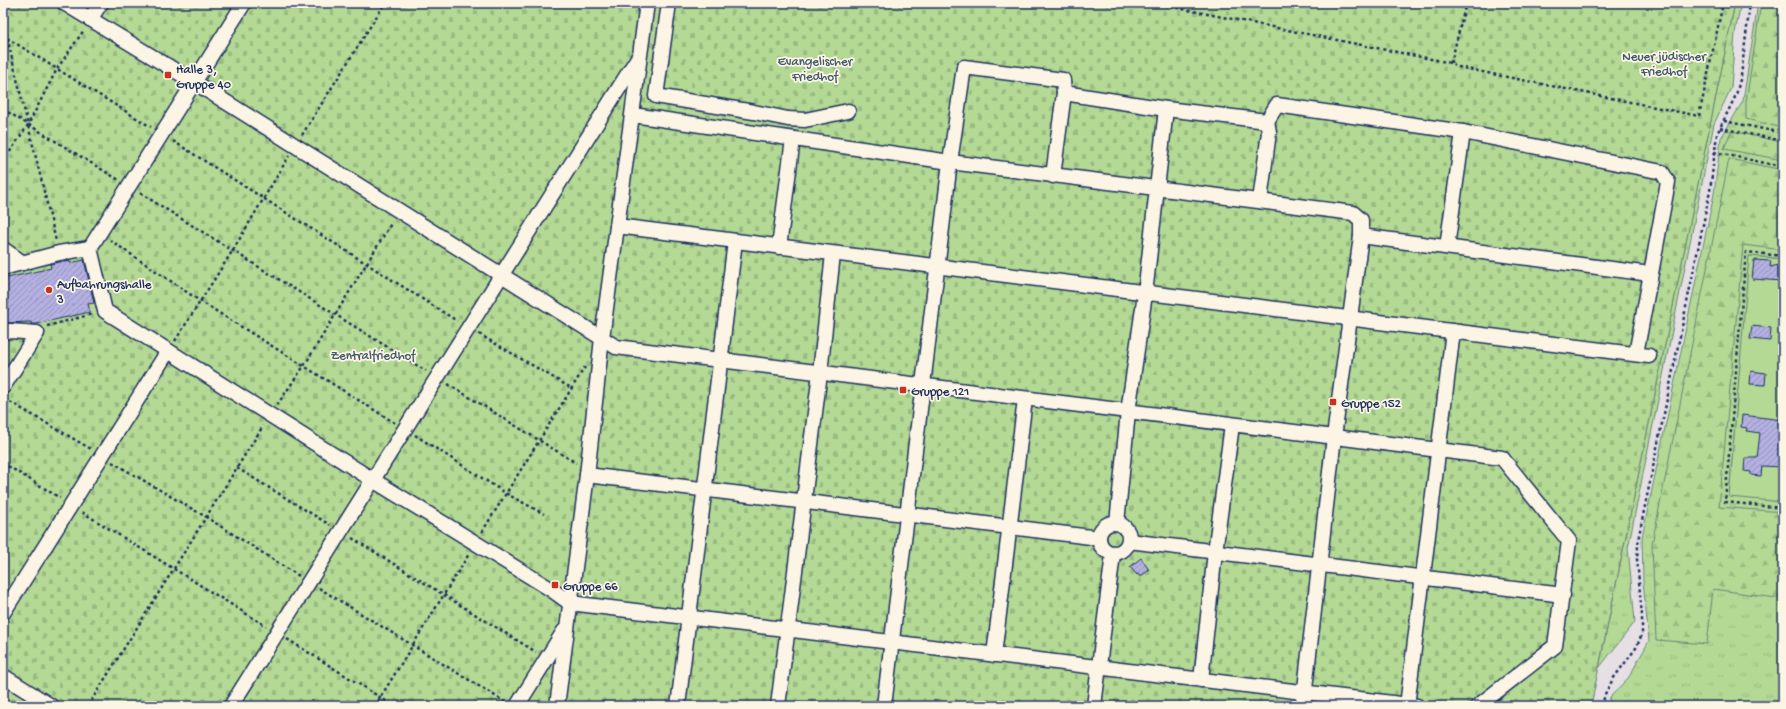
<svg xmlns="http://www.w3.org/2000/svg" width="1786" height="709" font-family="'Gochi Hand',sans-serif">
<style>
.grass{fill:url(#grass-tufts);stroke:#678479}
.forest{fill:url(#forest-firs);stroke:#678479}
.cemetery{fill:url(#cemetery-stones);stroke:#678479}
.garden{fill:#b3d994;stroke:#678479}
.building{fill:url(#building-hatch);stroke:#1b2f5e}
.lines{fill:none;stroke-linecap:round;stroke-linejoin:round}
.minor-casing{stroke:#1b2f5e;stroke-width:17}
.path{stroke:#1b2f5e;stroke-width:2.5;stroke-dasharray:3 3;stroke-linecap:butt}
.minor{stroke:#fcf5e5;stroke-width:14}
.poi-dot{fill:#c8321e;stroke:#fcf5e5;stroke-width:1.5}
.labels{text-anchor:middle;stroke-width:3.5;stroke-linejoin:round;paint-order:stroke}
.park-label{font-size:13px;fill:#415a6c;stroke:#fcf5e5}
.poi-label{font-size:13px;fill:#1b2f5e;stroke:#fcf5e5;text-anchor:start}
</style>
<defs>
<pattern id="grass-tufts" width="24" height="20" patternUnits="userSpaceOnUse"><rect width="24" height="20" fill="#b3d994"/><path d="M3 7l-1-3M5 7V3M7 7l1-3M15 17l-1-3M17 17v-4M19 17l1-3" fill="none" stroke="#99bb82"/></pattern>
<pattern id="forest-firs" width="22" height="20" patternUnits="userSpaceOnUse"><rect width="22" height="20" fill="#b3d994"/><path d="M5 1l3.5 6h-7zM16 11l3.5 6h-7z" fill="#99bb82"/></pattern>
<pattern id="cemetery-stones" width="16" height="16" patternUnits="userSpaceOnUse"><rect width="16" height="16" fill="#b3d994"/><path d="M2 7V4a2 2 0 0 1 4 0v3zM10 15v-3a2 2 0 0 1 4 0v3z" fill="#99bb82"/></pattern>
<pattern id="building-hatch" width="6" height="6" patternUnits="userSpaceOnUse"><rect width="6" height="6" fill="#b4b0e1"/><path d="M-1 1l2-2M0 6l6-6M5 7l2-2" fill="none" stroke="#9290ba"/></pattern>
</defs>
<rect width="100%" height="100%" fill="#e6e0e4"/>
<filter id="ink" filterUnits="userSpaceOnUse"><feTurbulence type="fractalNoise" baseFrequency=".025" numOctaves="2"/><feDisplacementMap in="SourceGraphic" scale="8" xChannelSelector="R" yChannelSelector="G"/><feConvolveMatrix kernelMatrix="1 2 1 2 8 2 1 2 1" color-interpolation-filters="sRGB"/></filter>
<g filter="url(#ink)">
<g class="grass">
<polygon points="1735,3 1741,3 1735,33 1731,88 1714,124 1628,548 1635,622 1599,668"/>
<polygon points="1758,3 1783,3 1783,259 1750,256 1729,496 1783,502 1783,706 1608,706 1610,697 1629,677 1649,641 1643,581 1642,537 1714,194 1721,138 1743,101"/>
</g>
<g class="forest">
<polygon points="1761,3 1783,3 1783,128 1746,119 1746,102"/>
<polygon points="1731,131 1783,142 1783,160 1724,149"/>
<polygon points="1729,159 1783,170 1783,250 1743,245 1719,507 1783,512 1783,599 1713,589 1707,644 1656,640 1652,544"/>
</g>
<polygon class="cemetery" points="3,3 1735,3 1591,706 3,706"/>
<polygon class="garden" points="1749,256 1783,259 1783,502 1729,497"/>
<g class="building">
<polygon points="69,260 70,263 84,260 94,303 88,304 90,312 36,324 31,324 31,322 3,323 3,279 51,268 50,264"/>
<polygon points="1754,260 1771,261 1770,267 1783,264 1783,281 1752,279"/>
<polygon points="1752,326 1771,328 1770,341 1750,339"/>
<polygon points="1751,371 1766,373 1765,385 1750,384"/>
<polygon points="1742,415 1783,420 1783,467 1762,466 1761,476 1751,475 1751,472 1744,471 1745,458 1757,458 1760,433 1746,431 1747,428 1741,427"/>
<polygon points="1141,558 1149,570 1140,577 1138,574 1137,575 1130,567"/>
</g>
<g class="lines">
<g class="minor-casing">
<g id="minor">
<polyline points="64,3 194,82 616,347 1502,458 1569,541 1555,646 1478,706"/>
<polyline points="669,3 656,96 754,112 788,119 805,120 848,111"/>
<polyline points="90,19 101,3"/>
<polyline points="633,115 950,162 1353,213 1361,220 1361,236 1334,437 1303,706"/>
<polyline points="1053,176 1064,93 1166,109 1267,121 1277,105 1463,132 1662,172 1668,182 1636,354"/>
<polyline points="1260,201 1269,132 1267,121"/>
<polyline points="617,226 1649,356"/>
<polyline points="1361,236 1650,274"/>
<polyline points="779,247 793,139"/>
<polyline points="1447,247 1463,132"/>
<polyline points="90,248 244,3"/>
<polyline points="3,249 23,263"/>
<polyline points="3,268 59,253 90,248 105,311 373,480 552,590 570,603 1417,706"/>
<polyline points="3,332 10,331 37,333 3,387"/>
<polyline points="587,475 1099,538"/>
<circle cx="1114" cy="538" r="15"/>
<polyline points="1117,523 1128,412 1145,294 1166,109"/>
<polyline points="1129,541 1563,595"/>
<polyline points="3,613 168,351"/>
<polyline points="994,655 1025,399"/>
<polyline points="3,676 51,706"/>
<polyline points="1201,680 1215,552 1232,425"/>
<polyline points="231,706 639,56"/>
<polyline points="517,706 564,631"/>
<polyline points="557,706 587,475 602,338 647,3"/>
<polyline points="678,706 735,241"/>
<polyline points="778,706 820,373 833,254"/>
<polyline points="884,706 950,162 964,67 1063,80 1064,93"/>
<polyline points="1094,706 1113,554"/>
<polyline points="1407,706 1453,331"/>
</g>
</g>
<g class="path">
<polyline points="1153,3 1451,63 1458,67 1699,116 1723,3"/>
<polyline points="3,21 56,241"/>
<polyline points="7,38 151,127"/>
<polyline points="1451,63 1466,3"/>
<polyline points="3,109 119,180"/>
<polyline points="1724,121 1783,133"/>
<polyline points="1720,128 1783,141"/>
<polyline points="302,135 385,3"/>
<polyline points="173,141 457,321"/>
<polyline points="1714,152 1783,167"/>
<polyline points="3,162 28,125 57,69 84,30"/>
<polyline points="140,193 426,371"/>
<polyline points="110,240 200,301 395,423"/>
<polyline points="1783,256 1746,252 1725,502 1783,508"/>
<polyline points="47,326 93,314"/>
<polyline points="479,334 571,388"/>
<polyline points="175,341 233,250 289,156"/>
<polyline points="448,384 576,463"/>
<polyline points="5,399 91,449"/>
<polyline points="277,405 304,366 392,222"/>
<polyline points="415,435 507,494 544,514"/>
<polyline points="112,462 206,517 299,576"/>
<polyline points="3,463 60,498"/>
<polyline points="237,468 330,525"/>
<polyline points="82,512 266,626"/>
<polyline points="482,532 585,367"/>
<polyline points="352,538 536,652"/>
<polyline points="319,588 505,702"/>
<polyline points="287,639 394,706"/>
<polyline points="88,706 263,426"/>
<polyline points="375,706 469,554"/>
<polyline points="1602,706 1605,694 1613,679 1636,648 1642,634 1642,616 1637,559 1639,535 1710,191 1717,134 1736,95 1741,76 1750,3"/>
</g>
<use href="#minor" class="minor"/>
</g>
</g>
<g class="poi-dot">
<rect x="164" y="71" width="8" height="8" rx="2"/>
<circle cx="49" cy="290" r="4"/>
<rect x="899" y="386" width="8" height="8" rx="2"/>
<rect x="1329" y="398" width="8" height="8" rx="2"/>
<rect x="551" y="581" width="8" height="8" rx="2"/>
</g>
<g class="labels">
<g class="park-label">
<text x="1664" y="60">Neuer jüdischer<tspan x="1664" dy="15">Friedhof</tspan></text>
<text x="815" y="65">Evangelischer<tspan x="815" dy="15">Friedhof</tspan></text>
<text x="373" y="359">Zentralfriedhof</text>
</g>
<g class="poi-label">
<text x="176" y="73">Halle 3,<tspan x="176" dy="15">Gruppe 40</tspan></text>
<text x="57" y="288">Aufbahrungshalle<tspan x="57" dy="15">3</tspan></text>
<text x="911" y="395">Gruppe 121</text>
<text x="1341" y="407">Gruppe 152</text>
<text x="563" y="590">Gruppe 66</text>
</g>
</g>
<rect width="1786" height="709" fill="none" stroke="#fcf5e5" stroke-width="16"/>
<rect x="8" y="8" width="1770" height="693" fill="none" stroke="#1b2f5e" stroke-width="1.5" filter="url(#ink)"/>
</svg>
